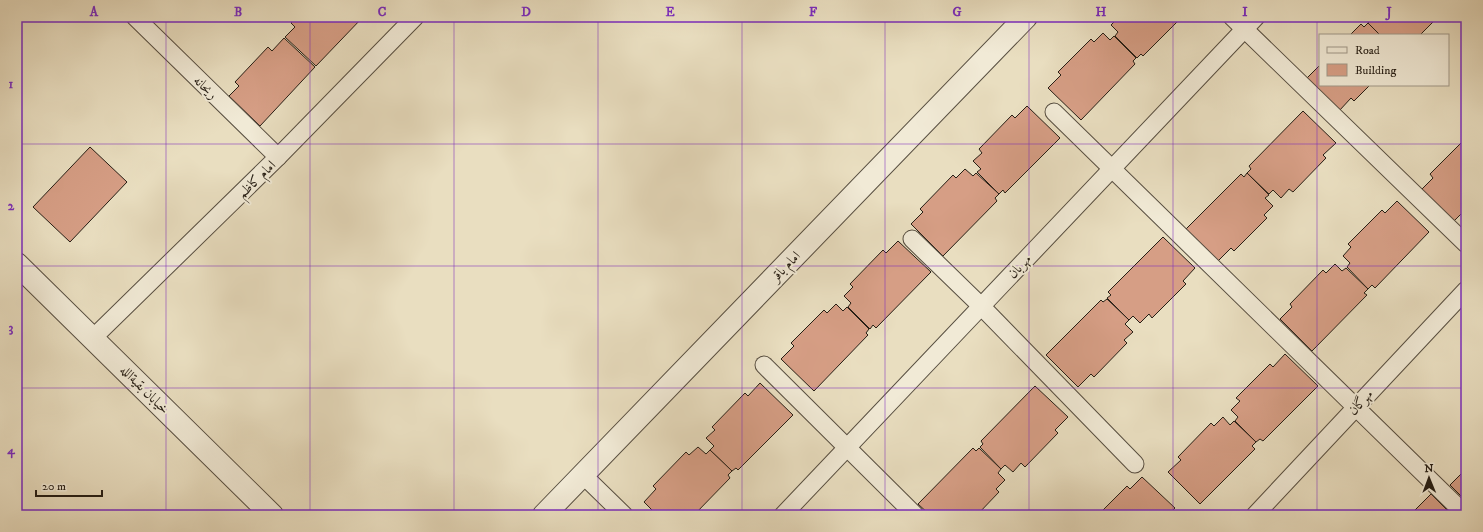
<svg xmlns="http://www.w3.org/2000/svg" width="1483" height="532" font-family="'IM FELL DW Pica',Amiri,serif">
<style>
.building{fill:#d69e85;stroke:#261e15}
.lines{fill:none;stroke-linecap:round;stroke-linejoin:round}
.minor-casing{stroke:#574e40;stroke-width:19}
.tertiary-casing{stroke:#574e40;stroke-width:24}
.minor{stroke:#f1ead6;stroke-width:17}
.tertiary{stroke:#f1ead6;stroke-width:22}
.grid{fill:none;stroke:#7b2cbf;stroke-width:1;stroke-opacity:0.55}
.labels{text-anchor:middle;stroke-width:4;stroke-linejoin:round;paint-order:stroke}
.street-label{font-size:14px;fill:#261e15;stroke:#f1ead6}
.neatline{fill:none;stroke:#7b2cbf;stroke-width:1.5}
.grid-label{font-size:13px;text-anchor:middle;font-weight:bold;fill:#7b2cbf}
</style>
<rect width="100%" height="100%" fill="#e9dec0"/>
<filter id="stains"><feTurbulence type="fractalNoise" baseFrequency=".005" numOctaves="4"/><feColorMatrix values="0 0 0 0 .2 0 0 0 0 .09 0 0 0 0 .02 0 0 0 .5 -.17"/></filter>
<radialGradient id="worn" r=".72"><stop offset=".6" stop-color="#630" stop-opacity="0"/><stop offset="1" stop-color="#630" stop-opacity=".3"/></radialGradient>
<g class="building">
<polygon points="296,17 363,17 316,66 285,37 295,27 291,23"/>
<polygon points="1119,17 1182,17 1143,56 1141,54 1137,58 1115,36 1118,32 1111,25"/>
<polygon points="1370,17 1438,17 1420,35 1380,35 1368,23 1372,19"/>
<polygon points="1368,23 1380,35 1350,35 1361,24 1364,27"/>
<polygon points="1103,33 1110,40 1114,36 1136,58 1133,61 1135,64 1081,120 1048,88 1061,75 1058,72 1091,39 1094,42"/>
<polygon points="284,38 315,67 260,126 229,96 239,86 235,82 268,47 272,51"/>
<polygon points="1320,65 1320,85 1370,85 1354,101 1351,98 1339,111 1306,79"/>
<polygon points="1027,106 1060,138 1005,193 1003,190 999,194 977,172 981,169 973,161 982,153 979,149 1012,115 1015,118"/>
<polygon points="1303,111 1336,143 1323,155 1326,158 1293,192 1289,189 1281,198 1273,190 1269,194 1247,173 1251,169 1249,166"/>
<polygon points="1464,140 1466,143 1466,209 1453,222 1421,190 1433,178 1430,174"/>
<polygon points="90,147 127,182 70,242 33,207"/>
<polygon points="965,169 973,176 976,173 999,194 995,198 997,201 943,256 911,224 923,212 920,209 953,175 956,178"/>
<polygon points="1247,173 1269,195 1265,198 1273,206 1264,215 1267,218 1234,251 1231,248 1218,261 1186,229 1241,174 1244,177"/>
<polygon points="1397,201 1429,232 1375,288 1372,285 1368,289 1347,267 1350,263 1343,256 1351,247 1348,244 1382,210 1385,213"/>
<polygon points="1163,237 1195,268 1183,281 1186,284 1152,318 1149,314 1140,323 1133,316 1129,320 1107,298 1111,295 1108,292"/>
<polygon points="898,241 931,272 876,328 873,325 870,329 848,307 851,303 844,296 853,287 850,284 883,250 886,253"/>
<polygon points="1335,264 1342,271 1346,268 1368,289 1364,293 1367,295 1312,351 1280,319 1292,307 1290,304 1323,270 1326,273"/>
<polygon points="1107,299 1129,320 1125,324 1133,332 1124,340 1127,343 1094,377 1091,374 1078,387 1046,355 1101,300 1103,302"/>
<polygon points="836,304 843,311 847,307 869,329 866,333 868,335 814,391 781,359 794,346 791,343 824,310 827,313"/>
<polygon points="1285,354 1318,386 1263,441 1260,439 1256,442 1235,421 1238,417 1231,410 1240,401 1236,398 1270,364 1273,367"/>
<polygon points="760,383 793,415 738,470 736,468 732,471 710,450 714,446 706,438 715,430 712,427 745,393 748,396"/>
<polygon points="1035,386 1068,417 1055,430 1058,433 1025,467 1021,463 1013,472 1005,465 1001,469 980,447 983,444 981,441"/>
<polygon points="1223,417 1230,425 1234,421 1256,442 1252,446 1255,449 1200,504 1168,472 1181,460 1178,457 1211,423 1214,426"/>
<polygon points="698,447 706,454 710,450 732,471 728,475 730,478 694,515 657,515 644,502 656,489 653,486 686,452 689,455"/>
<polygon points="973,448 976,451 979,448 1001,469 998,473 1005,480 996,489 999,492 977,515 930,515 918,504"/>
<polygon points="1466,469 1466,501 1450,485"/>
<polygon points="1142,477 1175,508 1168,515 1098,515 1127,486 1130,489"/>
<polygon points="1431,494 1452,515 1410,515"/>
</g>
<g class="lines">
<g class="minor-casing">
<g id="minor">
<polyline points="135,17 278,157"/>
<polyline points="1232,17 1466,244"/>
<polyline points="1054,112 1466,515"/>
<polyline points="912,239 981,306 1135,464"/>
<polyline points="93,338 278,157 415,17"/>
<polyline points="764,365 915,515"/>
<polyline points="583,475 624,515"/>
<polyline points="783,515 1256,17"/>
<polyline points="1255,515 1466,290"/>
</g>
</g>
<g class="tertiary-casing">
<g id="tertiary">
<polyline points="17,264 272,515"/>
<polyline points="544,515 1026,17"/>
</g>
</g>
<use href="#minor" class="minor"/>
<use href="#tertiary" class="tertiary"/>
</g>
<path class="grid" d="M166,17V515M310,17V515M454,17V515M598,17V515M742,17V515M885,17V515M1029,17V515M1173,17V515M1317,17V515M17,144H1466M17,266H1466M17,388H1466"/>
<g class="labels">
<g class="street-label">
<text transform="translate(206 87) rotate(44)" y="5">ریحانه</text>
<text transform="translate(256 179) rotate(-44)" y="5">امام کاظم</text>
<text transform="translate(785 266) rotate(-46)" y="5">امام باقر</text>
<text transform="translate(1019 266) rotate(-46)" y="5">مهربان</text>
<text transform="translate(145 389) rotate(45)" y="5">خیابان بقیةالله</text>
<text transform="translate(1360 402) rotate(-47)" y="5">مهرگان</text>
</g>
</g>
<rect width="1483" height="532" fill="none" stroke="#e9dec0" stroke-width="44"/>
<rect x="1319" y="34" width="130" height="52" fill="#f1ead6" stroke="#a09889"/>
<rect x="1327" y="47" width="20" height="6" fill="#f1ead6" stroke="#a09889"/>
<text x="1355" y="54" font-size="12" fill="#261e15">Road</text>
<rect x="1327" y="64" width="20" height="12" fill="#d69e85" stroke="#a09889"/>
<text x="1355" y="74" font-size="12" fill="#261e15">Building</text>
<g transform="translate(1429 478) rotate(359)" stroke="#f1ead6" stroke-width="3" paint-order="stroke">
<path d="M0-3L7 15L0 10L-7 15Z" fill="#261e15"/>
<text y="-6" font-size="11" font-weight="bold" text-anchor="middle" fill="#261e15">N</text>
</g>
<path d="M36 490v6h66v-6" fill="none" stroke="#261e15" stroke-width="2"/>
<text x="42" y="490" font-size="12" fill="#261e15" stroke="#f1ead6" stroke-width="3" paint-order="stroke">20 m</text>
<rect x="22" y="22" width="1439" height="488" class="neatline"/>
<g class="grid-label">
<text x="94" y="16">A</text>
<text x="238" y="16">B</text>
<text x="382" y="16">C</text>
<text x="526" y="16">D</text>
<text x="670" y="16">E</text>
<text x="813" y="16">F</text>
<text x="957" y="16">G</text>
<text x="1101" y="16">H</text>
<text x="1245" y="16">I</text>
<text x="1389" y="16">J</text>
<text x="11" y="88">1</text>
<text x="11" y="210">2</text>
<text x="11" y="332">3</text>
<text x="11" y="454">4</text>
</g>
<rect width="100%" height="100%" filter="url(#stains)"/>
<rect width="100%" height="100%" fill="url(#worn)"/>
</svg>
